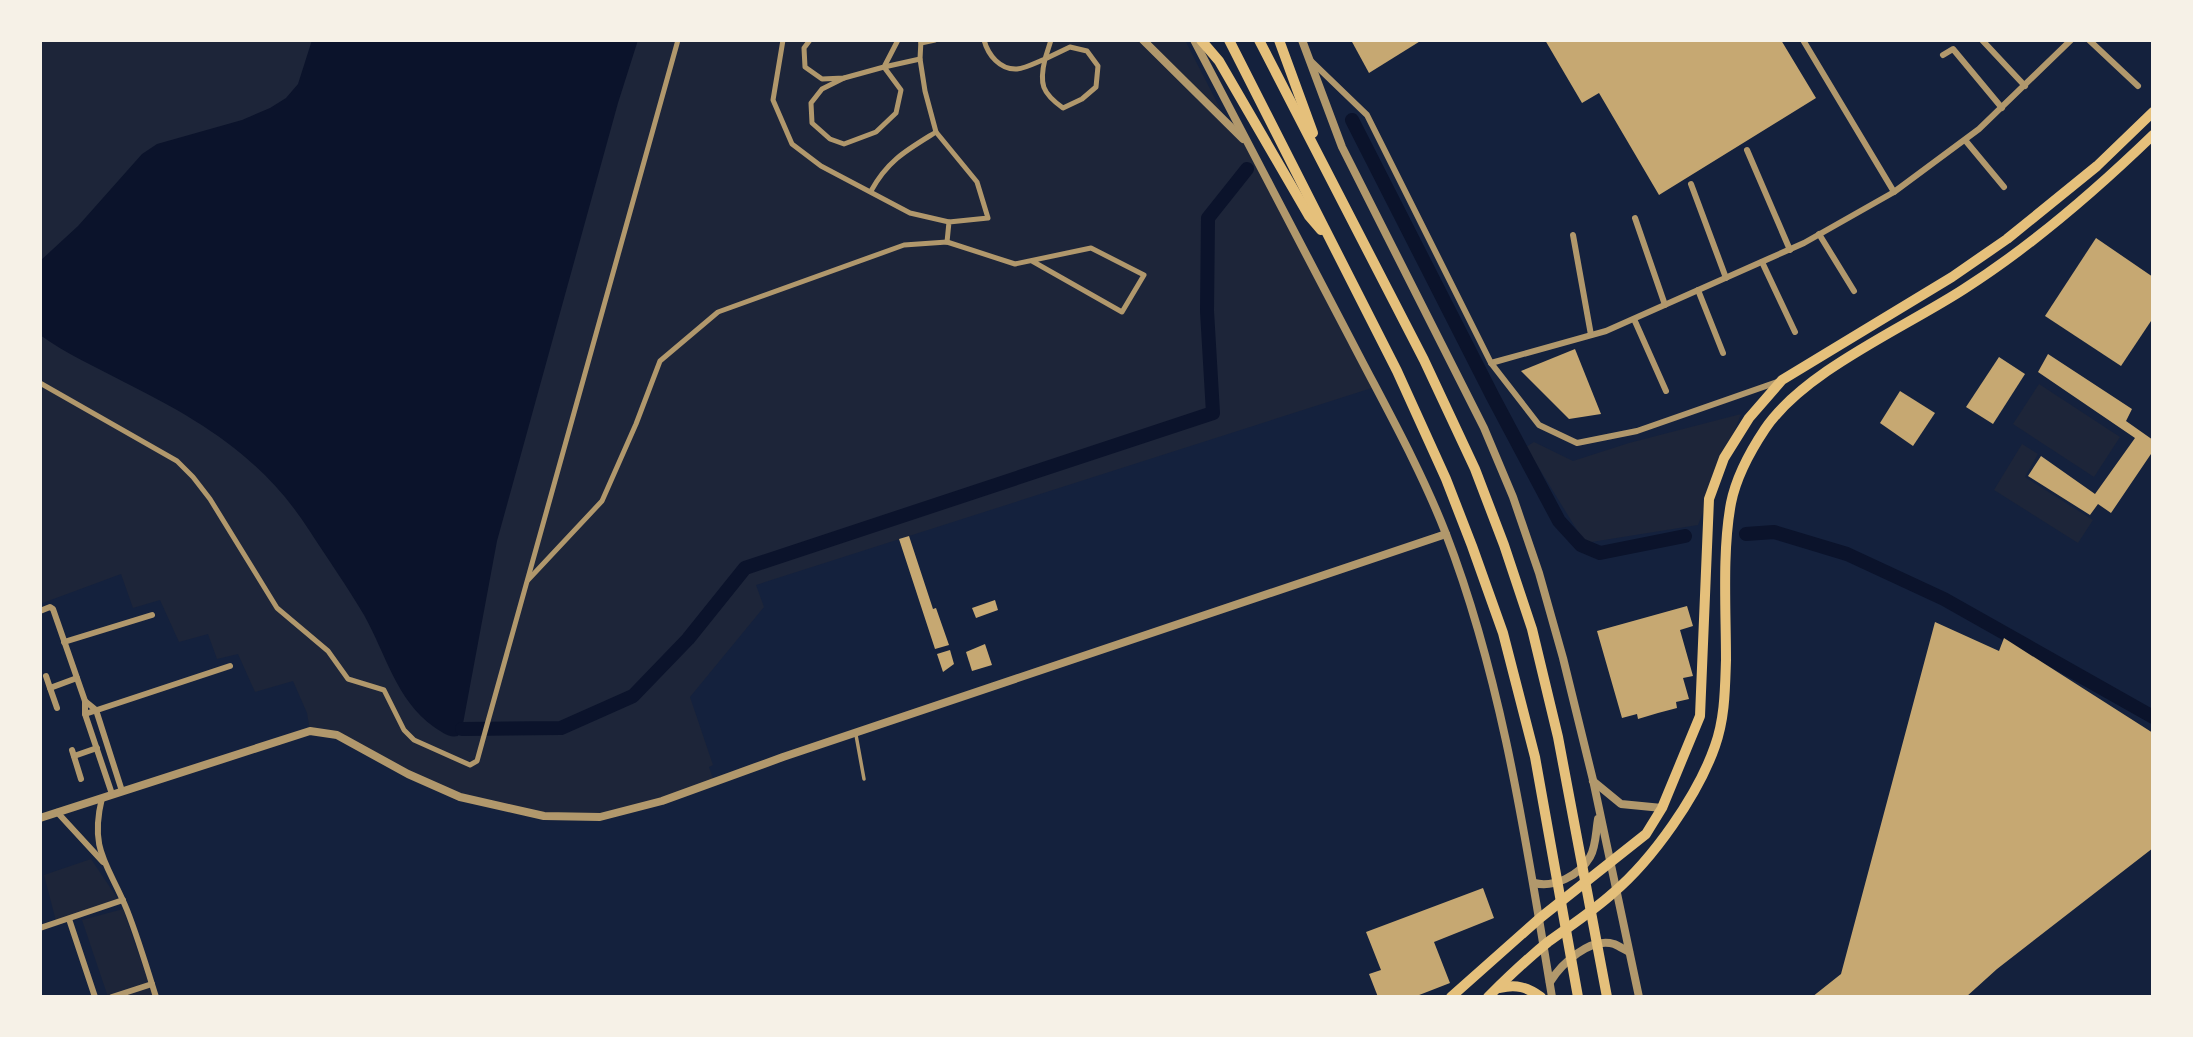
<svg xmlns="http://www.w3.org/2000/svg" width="2193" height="1037" font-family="Arial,sans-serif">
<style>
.green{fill:#1d2539}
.water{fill:#0b132b}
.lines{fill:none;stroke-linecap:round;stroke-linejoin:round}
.canal{stroke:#0b132b;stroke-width:14}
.building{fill:#c6a872}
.service{stroke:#b1986c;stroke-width:3.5}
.pedestrian{stroke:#b1986c;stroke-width:5}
.minor{stroke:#b1986c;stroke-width:6}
.tertiary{stroke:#b1986c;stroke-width:8}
.secondary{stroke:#e5c07b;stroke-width:10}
.primary{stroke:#e5c07b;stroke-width:10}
</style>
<rect width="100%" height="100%" fill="#14213d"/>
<g class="green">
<polygon points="40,40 1185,40 1227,122 1249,146 1375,387 756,585 764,607 690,697 713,765 709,767 714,782 616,814 544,816 460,797 337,735 310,731 307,713 293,681 255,692 238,654 217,659 208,634 179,642 160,600 133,608 121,574 40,604"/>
<polygon points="2039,384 2120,437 2094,477 2013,424"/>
<polygon points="1741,414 1698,525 1585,543 1526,447 1534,442 1573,461 1629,443"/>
<polygon points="2022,444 2038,454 2025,477 2093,520 2078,543 1994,490"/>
<polygon points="91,859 118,899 56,921 44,875"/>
<polygon points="123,909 148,981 156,997 116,997 149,985 108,997 82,920"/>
</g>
<path class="water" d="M312,40H638L618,103L497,541L462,729L458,736C448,738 442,732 434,727C396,700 386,654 364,615C347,586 327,558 309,530C262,457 200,420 124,382C96,367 66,354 40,335V261L78,226L142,154L157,144L242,120L270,108L286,98L298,84Z"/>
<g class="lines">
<g class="canal">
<polyline points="1352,120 1493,397 1559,521 1581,545 1600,553 1685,536"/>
<polyline points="1746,534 1774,532 1847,554 1944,599 2153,717"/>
<polyline points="462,729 561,728 633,696 688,639 745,568 1213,413 1207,311 1208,218 1247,169"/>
</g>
</g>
<g class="building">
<polygon points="1351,40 1422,40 1369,73"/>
<polygon points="1545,40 1781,40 1816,98 1659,195 1599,93 1582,103"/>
<polygon points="2096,238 2153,277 2153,318 2121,366 2045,316"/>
<polygon points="1575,349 1601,414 1569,419 1521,371"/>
<polygon points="2048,354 2132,409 2126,421 2153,440 2153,451 2111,513 2098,504 2090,515 2028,476 2041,456 2095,494 2135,438 2038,372"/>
<polygon points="1999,357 2025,374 1993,424 1966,407"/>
<polygon points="1900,391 1935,413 1913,446 1880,423"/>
<polygon points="909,536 933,609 936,608 949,645 935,649 899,539"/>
<polygon points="995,600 998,610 976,618 972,608"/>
<polygon points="1687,606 1693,626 1680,630 1693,676 1683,678 1689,699 1676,702 1677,708 1658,713 1638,719 1637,714 1622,718 1597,631"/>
<polygon points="1935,622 1999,651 2004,638 2153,733 2153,848 1997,969 1966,997 1812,997 1841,974"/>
<polygon points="985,644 992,665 972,671 966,652"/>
<polygon points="950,650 954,664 943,672 937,654"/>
<polygon points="1483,888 1494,918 1434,942 1450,983 1414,997 1378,997 1369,974 1381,970 1366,932"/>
</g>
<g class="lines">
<polyline class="service" points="856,735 864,779"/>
<g class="pedestrian">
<polyline points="783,40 773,100 792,144 821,166 910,213 949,222"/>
<polyline points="810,40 804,48 805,67 822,79 844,78 884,67 898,40"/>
<polyline points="921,40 920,59 925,91 936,132 977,182 988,218 949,222 947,242"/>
<path d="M984,40C988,55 1000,70 1017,69C1026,68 1037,62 1045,59L1051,40"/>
<polyline points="921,43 935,40"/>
<path d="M1070,47L1087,51L1098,66L1096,87L1082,99L1063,108C1042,93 1039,84 1045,59Z"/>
<polyline points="844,78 822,89 811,103 812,123 830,139 844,144 876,132 896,113 901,90 884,67 920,59"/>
<path d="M871,191C888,160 907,150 936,132"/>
<polyline points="40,383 177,461 193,477 210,499 277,608 328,651 348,679 384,690 404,730 414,740 470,765 477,761 485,732 678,40"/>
<polyline points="528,580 602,501 636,424 660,361 718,312 904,245 947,242 1015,264 1091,248 1144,275 1122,312 1032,261"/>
</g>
<g class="minor">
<polyline points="1803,40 1894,192"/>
<polyline points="1982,40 2025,86"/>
<polyline points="2089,40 2138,86"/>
<polyline points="1943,55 1953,49 2002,108"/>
<polyline points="1311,61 1367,115 1491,363 1539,425 1577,443 1637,431 1780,381"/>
<polyline points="1965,140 2004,187"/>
<polyline points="1747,150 1790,250"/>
<polyline points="1691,184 1726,278"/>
<polyline points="1635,218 1665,305"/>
<polyline points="1819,234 1854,291"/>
<polyline points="1573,235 1591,335"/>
<polyline points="1762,262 1795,332"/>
<polyline points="1698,290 1723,353"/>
<polyline points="1634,319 1666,391"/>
<polyline points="1491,363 1606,331 1804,243 1894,192 1979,129 2071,40"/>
<polyline points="40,611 50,607 53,609 85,701 85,714 112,794"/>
<polyline points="64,642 152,615"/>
<polyline points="46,676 50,688"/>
<polyline points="85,701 96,710 122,791"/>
<polyline points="57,708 50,688 77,678"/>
<polyline points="85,714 230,666"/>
<polyline points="72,750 81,779"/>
<polyline points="74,756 97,748"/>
<path d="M102,798C89,851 108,863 127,910C138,938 147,968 156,997"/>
<polyline points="57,812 103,862"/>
<polyline points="69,919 95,997"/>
<polyline points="40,928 123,900"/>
<polyline points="112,997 152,984"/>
</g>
<g class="tertiary">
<polyline points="1143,40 1243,139"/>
<path d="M1194,40C1246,140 1299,240 1351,340C1384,404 1420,467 1446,534C1503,682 1526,842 1552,997"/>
<polyline points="1302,40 1342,147 1484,428 1513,497 1539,573 1563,658 1593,780 1639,997"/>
<polyline points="1593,781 1621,804 1662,808"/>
<polyline points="40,818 310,731 337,735 408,774 460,797 544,816 600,817 662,801 783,757 1446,534"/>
<path d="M1534,883C1554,888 1579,876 1590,857C1596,847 1596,830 1598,819"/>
<path d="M1550,982C1562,963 1590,937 1614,944C1619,946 1625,950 1629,952"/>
</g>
<g class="secondary">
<path d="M1500,988C1516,984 1527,987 1541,997"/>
<polyline points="1451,997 1540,918 1646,834 1662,808 1700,716 1709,499 1724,458 1749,418 1782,380 1952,277 2007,239 2097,166 2153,112"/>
<path d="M1488,997C1507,978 1527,959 1548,942C1570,926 1593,911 1613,893C1653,859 1698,795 1715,746C1725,718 1725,689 1726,660C1726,610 1722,551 1731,503C1736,478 1751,450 1765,429C1804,371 1904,328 1964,289C2033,245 2094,192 2153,135"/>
</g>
<g class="primary">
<polyline points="1201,40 1219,61 1309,216 1321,230"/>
<polyline points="1229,40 1397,371 1446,479 1472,546 1503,633 1535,757 1578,997"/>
<polyline points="1259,40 1424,360 1475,469 1504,545 1532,629 1558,737 1607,997"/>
<polyline points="1279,40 1313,133"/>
</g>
</g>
<rect width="2193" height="1037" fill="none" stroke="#f6f1e7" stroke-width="84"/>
</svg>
